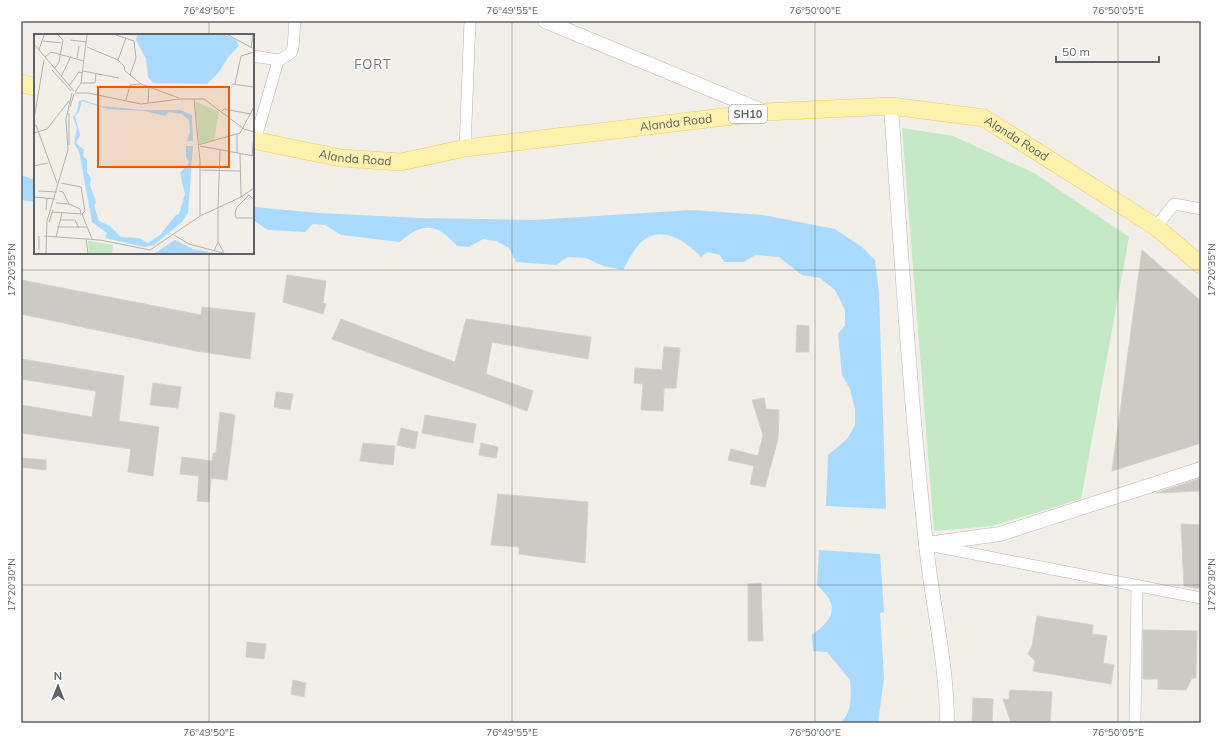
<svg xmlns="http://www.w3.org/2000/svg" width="1222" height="744" font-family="Mulish,sans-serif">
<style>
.green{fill:#c5e8c5}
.water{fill:#aadaff}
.building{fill:#cccac5;stroke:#d6d1c6}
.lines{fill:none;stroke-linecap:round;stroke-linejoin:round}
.minor-casing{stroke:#b5b8bc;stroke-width:12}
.tertiary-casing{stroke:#b5b8bc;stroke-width:15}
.primary-casing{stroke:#f2c960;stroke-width:18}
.minor{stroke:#fff;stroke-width:11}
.tertiary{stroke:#fff;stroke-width:14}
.primary{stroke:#fff2af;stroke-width:17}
.ticks{fill:none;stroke:#5f6368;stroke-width:1;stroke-opacity:0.45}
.labels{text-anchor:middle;stroke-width:3;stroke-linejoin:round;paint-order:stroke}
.shield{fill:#fff;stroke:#8f9295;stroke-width:1}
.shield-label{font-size:11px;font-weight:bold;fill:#5f6368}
.street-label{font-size:12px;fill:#5f6368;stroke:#fff}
.neighbourhood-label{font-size:13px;letter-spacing:1px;fill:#70757a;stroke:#fff}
.inset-road{fill:none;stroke:#b3b3b1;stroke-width:1}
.view{fill:#e8590c;fill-opacity:0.15;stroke:#e8590c;stroke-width:2}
.inset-edge{fill:none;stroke:#5f6368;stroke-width:2}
.neatline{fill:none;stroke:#5f6368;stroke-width:1.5}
.ticks-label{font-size:10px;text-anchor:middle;fill:#5f6368}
</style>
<rect width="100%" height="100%" fill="#f1efe8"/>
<polygon class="green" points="902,128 953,136 1034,173 1129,237 1081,499 992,526 934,531"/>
<g class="water">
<polygon points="21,175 35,180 35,202 21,200"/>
<path d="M253,207L319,213L420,218L533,220L692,210L763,215L835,229L862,247L875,260L879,293L886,509L826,506L828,455L847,439L855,425V409L850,389L842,375L838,334L845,325V310L835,290L820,278L802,275L779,257L755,255L744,262H724L720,255L708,252L701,257C687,242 665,226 645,239C635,246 629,260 623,270L603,266L586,258L568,257L556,265L516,262L509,248L496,241L483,239L469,247L457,246C437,223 422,222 400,242L341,235L325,225L313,224L305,232L268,230L253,220Z"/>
<path d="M819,550L880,554L884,612L880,613L884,678L878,723H840C853,713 851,694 850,680L827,652L813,651L812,635C835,618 840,606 817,585Z"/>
</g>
<g class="building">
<polygon points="1142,250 1201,301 1201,443 1112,471"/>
<polygon points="287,275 326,281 323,303 326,304 323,314 283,302"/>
<polygon points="21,280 201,315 202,307 255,313 250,359 196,351 21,314"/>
<polygon points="341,319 455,362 466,319 591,337 588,359 492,342 486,374 533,391 527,411 332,339"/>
<polygon points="797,325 809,326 809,352 796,352"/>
<polygon points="664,347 680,348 676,388 664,388 663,411 641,410 643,384 634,383 635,368 662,370"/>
<polygon points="21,359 124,376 119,421 159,427 153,476 128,472 131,449 21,433 21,405 92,417 96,391 21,379"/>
<polygon points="153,383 181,387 178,408 150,405"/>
<polygon points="276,392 293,394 290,410 274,407"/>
<polygon points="764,398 766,409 779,410 778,439 765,487 750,484 754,466 728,460 731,449 758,456 763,435 752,400"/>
<polygon points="220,412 235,415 227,480 211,478 209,502 197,501 199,476 180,474 182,457 212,461 213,453 216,453"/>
<polygon points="425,415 476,424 473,443 422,433"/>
<polygon points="401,428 418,432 415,449 397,445"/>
<polygon points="363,443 395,446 393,465 360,461"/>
<polygon points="481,443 498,447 496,458 479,455"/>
<polygon points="21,458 46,460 46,470 21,467"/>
<polygon points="1201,478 1201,491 1156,493"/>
<polygon points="498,494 588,502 585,563 519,554 519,547 491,545"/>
<polygon points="1181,524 1201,525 1201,589 1184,586"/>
<polygon points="761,583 763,641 748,641 748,584"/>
<polygon points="1037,616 1093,625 1092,634 1107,636 1103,663 1114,665 1111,684 1033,671 1035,661 1028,654 1032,646"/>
<polygon points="1143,630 1197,631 1196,678 1192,678 1186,690 1158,689 1158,679 1143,679"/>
<polygon points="247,642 266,644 264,659 246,657"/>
<polygon points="293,680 306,683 304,697 291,694"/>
<polygon points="1010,690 1052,692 1050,723 1011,723 1003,699 1009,700"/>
<polygon points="973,698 993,699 992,723 972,723"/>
</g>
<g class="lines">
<g class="minor-casing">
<g id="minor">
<polyline points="253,56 278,60"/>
<polyline points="255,141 278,61 291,53 293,48 295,21"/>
<polyline points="465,148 470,21"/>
<polyline points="1156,227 1174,204 1201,209"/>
<polyline points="933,546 1201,598"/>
<polyline points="1135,723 1137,585"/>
</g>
</g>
<g class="tertiary-casing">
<g id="tertiary">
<polyline points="545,21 765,112"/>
<path d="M891,106C901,252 910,398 926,544C932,604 947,663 947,723"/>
<polyline points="926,544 1000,534 1201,469"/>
</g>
</g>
<g class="primary-casing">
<g id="primary">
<polyline points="21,83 35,87"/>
<path id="s1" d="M253,140L341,158L401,162L465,148L765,112L891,106L984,118L1156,227L1201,265"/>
</g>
</g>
<use href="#minor" class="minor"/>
<use href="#tertiary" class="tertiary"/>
<use href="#primary" class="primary"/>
</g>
<path class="ticks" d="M209,21V35M512,21V723M815,21V723M1118,21V723M209,253V723M21,270H1201M21,585H1201"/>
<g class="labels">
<rect class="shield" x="729" y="105" width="38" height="18" rx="3"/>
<g class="shield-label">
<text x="748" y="118">SH10</text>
</g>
<g class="street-label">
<text dy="4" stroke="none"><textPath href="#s1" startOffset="428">Alanda Road</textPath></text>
<text dy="4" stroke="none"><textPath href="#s1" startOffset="776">Alanda Road</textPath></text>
<text dy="4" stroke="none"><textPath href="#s1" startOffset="104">Alanda Road</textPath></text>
</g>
<g class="neighbourhood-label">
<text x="373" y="69">FORT</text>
</g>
</g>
<g transform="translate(34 34)">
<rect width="220" height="220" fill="#f1efe8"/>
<path d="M161,67L185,78L180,106L165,110ZM54,207L79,211L78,219H55Z" fill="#c5e8c5"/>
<path d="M103,1H191L202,6L205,12L195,22L185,38L173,50L119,49L114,43L112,25L102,6ZM49,66L68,72L109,76H146L158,81L159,107H153L156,98L155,86L148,80L135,78L131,82L111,77L73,75L48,67L45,78L41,82L46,101L42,109L50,116L49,122L53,126V138L57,144L56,151L62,168L60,172L65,187L76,192L87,203L105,204L114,209L126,201L142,181L145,180L151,160L146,139L155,129L152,123V112H159L154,179L148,188L120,211L110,213L71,204L73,199L58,188L45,117L40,110L43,94L39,83L43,78L45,67ZM141,206L159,215L180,219H121Z" fill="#aadaff"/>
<path class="inset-road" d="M82,1L100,7L102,24L96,41M194,1L220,15M36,6L53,8M9,7L27,9M0,10L40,57M53,13L84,26L90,32L91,37L107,50L145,64M217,14L219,1M5,16L10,1M11,23L17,18L50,27M43,24L45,12M84,26L92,4M21,34L25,28L29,6L24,1M18,36L37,57M49,37L85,44M27,43L37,22M47,49H61L62,40M198,50L220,53M201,50L207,22L220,18M35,52L45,38L49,39M41,58L47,49L53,1M41,59H54L107,70L146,65H170L210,95L220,98M160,65L166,127V182M92,66L96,51L107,50M114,69L115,52M36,73L40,60M188,77L190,75L217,80M35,79V111M0,85L10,26M0,92L2,91L23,149M0,99L13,95L35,67M164,111L206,99L220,73M166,112L220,122M203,119V100M206,119L207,162M218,122L220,100M0,132L14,129M166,136L206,137M27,149L47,153L51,177L48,180M4,157L23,158M0,163L21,165M220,166L215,161L203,173L201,179L202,184H220M22,169L35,170L29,158L25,157M35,170L46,175L47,180M184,174L186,116M12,176L13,164M18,178L48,180L58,205M26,186H41L45,194M15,188L19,176M23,193H53M140,201L155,210L189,219M10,202L66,206L116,216L166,182L207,163L220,154M22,203L28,179M52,205L54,219M184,208L190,219M5,215V202M180,217L184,208V174M12,219L13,187L34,116L32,85L38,59"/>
<path class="view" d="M64,53H195V133H64Z"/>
<rect width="220" height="220" class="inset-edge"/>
</g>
<rect width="1222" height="744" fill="none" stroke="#ffffff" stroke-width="44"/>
<g transform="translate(58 686)" stroke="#ffffff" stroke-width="3" paint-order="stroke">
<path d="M0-3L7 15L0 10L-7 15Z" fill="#5f6368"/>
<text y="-6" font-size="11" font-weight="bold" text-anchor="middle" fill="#5f6368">N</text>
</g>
<path d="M1056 56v6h103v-6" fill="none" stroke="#5f6368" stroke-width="2"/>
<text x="1062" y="56" font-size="12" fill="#5f6368" stroke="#ffffff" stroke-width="3" paint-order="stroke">50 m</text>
<rect x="22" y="22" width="1178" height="700" class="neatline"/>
<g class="ticks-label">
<text x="209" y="14">76°49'50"E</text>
<text x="512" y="14">76°49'55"E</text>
<text x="815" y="14">76°50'00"E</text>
<text x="1118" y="14">76°50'05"E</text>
<text transform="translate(11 270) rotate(-90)" y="4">17°20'35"N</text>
<text transform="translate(1211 270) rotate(-90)" y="4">17°20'35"N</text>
<text transform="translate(11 585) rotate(-90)" y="4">17°20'30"N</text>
<text transform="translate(1211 585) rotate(-90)" y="4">17°20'30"N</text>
<text x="209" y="736">76°49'50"E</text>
<text x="512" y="736">76°49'55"E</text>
<text x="815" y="736">76°50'00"E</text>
<text x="1118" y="736">76°50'05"E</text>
</g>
</svg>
